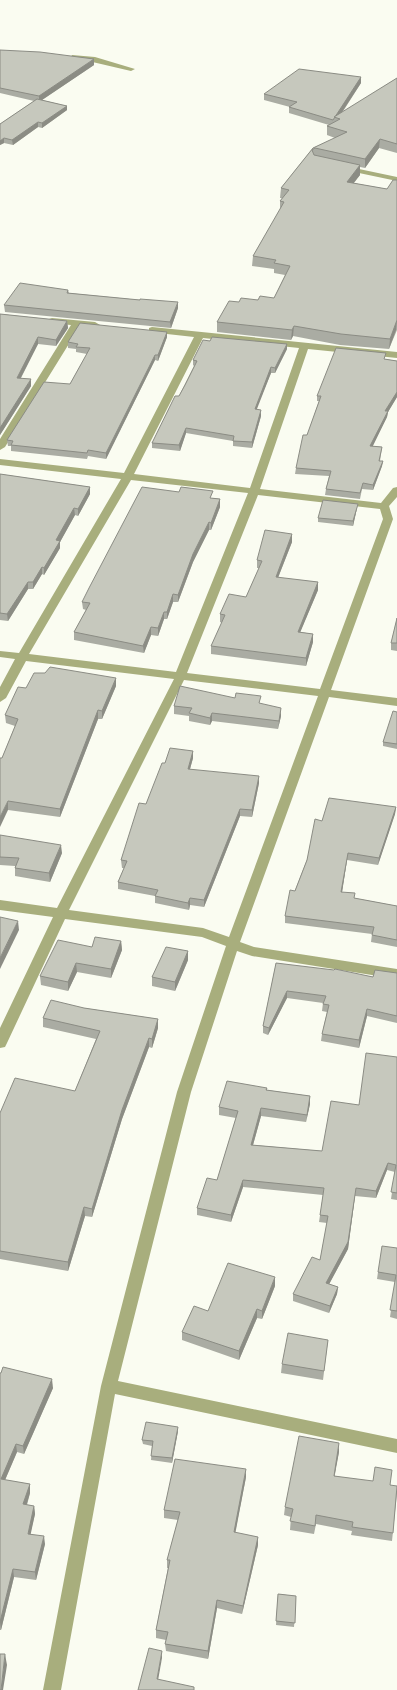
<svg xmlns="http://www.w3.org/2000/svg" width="397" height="1690" font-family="Signika,sans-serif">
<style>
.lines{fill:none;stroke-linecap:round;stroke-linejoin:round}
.minor{fill:#a8ae7d;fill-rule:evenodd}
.wall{fill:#aaaca3}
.shaded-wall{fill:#8b8c84}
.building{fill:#c6c8bd;stroke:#8b8c84}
</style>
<rect width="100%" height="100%" fill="#fafcf1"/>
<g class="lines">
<g class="minor">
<polygon points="72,55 95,57 135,69 131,71 71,57"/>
<polygon points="340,165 397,177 397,181 340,169"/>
<polygon points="52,318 95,322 100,325 95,328 80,326 5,447 0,450 0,439 71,325 49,323 49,319"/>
<path d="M152,327L397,352V358L308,349L260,489L381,503L393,488L397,487V497L389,506L393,519L331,690L397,698V706L329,697L240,942L254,947L397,969V979L252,956L237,951L191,1092L118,1381L397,1439V1453L115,1394L61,1690H43L101,1386L177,1092L226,946L202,937L65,919L7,1043L5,1047L0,1048V1028L53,917L0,910V900L57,908L174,679L26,661L6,698L0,702V687L15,659L0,657V651L19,653L121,479L0,465V459L124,473L194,337L149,332V328ZM203,338L299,348L250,488L134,474ZM131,480L248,493L176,672L29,654ZM258,495L380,509L383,519L320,689L187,673ZM184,680L318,696L229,937L203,928L69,910Z"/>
</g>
</g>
<g class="wall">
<polygon points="0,50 94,65 42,100 67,106 67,110 42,128 38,127 13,145 4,143 0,145 0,124 34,101 0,93"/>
<polygon points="361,77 361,83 342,113 397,78 397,153 379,148 365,168 360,167 360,175 353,183 387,189 397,180 397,330 389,349 340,345 293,336 291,340 217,332 217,322 239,302 274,298 285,275 274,273 274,269 252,266 253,256 280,210 280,201 282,198 280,198 281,188 313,148 335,138 327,135 327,126 329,125 289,113 289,107 290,107 264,100 264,94"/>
<polygon points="68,290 69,293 140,300 178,308 171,328 5,312 4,305"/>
<polygon points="0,314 67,321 68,328 56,346 38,344 21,378 31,386 0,435"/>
<polygon points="167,337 158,361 155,360 106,459 88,456 87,459 11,451 11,446 8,446 7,440 70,384 87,354 76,352 76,349 68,348 68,342"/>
<polygon points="287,349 275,373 271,373 256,409 261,416 252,448 233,446 233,441 186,433 180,451 152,448 152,443 179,396 194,366 193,365 193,360"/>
<polygon points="385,359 397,361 397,397 388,412 387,417 372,446 382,447 380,461 383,461 382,466 373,490 362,489 360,499 325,495 326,489 329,476 295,474 296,468 319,401 317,401 317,396"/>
<polygon points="0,474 90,487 90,494 78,516 75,515 60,542 60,548 44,575 42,574 33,589 28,589 8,621 0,620"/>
<polygon points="213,498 220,499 220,507 211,530 209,530 193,562 178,602 173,602 167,619 164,619 158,636 151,635 144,653 74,640 74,632 86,610 83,609 82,602"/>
<polygon points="357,508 353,526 318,522 318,518"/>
<polygon points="292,534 292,542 278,578 318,582 318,590 300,632 313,634 313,642 306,666 211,654 211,646 222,623 220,622 220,614 246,597 259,568 257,568 257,560"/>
<polygon points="397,618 397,651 391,650 391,643"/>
<polygon points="116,678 116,686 102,719 98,719 60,817 8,810 2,758 15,726 6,723 5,715 26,688"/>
<polygon points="261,704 281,716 278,729 212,721 210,725 189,721 189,716 174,714 174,706"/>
<polygon points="397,712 397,749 383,746 383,742"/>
<polygon points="193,751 193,758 190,769 259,783 252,817 240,816 204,907 190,905 189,910 155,903 155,896 118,889 118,882 124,868 122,868 121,860 146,804 165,763"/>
<polygon points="396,807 395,814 378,865 347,860 342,892 354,898 397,906 397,947 371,942 372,934 285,923 285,916 322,821"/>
<polygon points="0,835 62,853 50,882 15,876 15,866 0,865"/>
<polygon points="121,941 122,950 111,978 77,972 68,991 41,985 40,976 92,947"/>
<polygon points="188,951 188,960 175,991 152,986 152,977"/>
<polygon points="276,963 373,977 397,973 397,1023 367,1016 359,1048 321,1041 322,1034 327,1012 322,1011 323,1003 287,998 268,1035 263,1033 263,1026"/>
<polygon points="84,1008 158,1019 158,1028 152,1048 149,1047 122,1119 92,1217 85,1216 68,1271 0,1259 0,1113 75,1091 96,1039 43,1027 43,1018"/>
<polygon points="397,1057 397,1200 391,1199 395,1172 387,1170 376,1198 355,1196 348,1249 329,1284 338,1287 337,1294 329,1313 293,1301 293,1294 320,1260 327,1223 319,1222 323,1195 243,1187 231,1222 197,1215 197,1208 217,1180 236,1118 219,1115 219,1107 267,1088 267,1090 310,1096 310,1104 306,1122 261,1116 253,1145 322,1151"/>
<polygon points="397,1248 397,1319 390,1317 395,1282 377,1279 378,1272"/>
<polygon points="275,1286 262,1319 257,1318 239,1360 182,1340 182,1332 208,1311"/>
<polygon points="328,1340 323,1380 281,1373 282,1364"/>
<polygon points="0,1373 53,1388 24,1454 17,1452 5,1480 30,1484 30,1493 27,1505 34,1506 35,1514 30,1534 45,1544 36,1580 14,1577 1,1630 0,1630"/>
<polygon points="178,1431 172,1463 151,1460 152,1446 143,1444 142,1440"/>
<polygon points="339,1452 334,1476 390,1485 397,1493 392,1541 351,1535 352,1531 316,1524 314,1534 290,1530 291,1517 284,1515 285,1507"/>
<polygon points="246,1477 235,1533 258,1537 258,1545 242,1614 217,1608 208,1659 166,1651 165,1644 166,1640 156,1638 156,1630 168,1568 167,1568 167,1560 178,1520 164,1518 164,1510"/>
<polygon points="278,1594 296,1596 294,1627 276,1625"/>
</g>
<g class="shaded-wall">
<polygon points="94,59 94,65 39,102 39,96"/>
<polygon points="361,77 361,83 338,118 335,117"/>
<polygon points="67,106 67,110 42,128 42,123"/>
<polygon points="38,122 38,127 13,145 12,140"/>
<polygon points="4,138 4,143 0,145 0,141"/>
<polygon points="380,139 379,148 365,168 365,159"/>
<polygon points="360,165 360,175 347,192 347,182"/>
<polygon points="178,302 178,308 171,328 170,322"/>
<polygon points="397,320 396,330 389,349 390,339"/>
<polygon points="67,321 68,328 56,346 56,340"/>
<polygon points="294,326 293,336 291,340 292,330"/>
<polygon points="167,332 167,337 158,361 158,355"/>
<polygon points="38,337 38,344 17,385 17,378"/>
<polygon points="287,344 287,349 275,373 275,368"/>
<polygon points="155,355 155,360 106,459 106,453"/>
<polygon points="271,367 271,373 255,414 255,409"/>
<polygon points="31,379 31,386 0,435 0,428"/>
<polygon points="397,392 397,397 388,412 387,417 370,452 370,446 385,411"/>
<polygon points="261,410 261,416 252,448 252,442"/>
<polygon points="186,428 186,433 180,451 179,445"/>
<polygon points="383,461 382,466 373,490 373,485"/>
<polygon points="90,487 90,494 78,516 78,509"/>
<polygon points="220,499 220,507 211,530 211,523"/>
<polygon points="358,504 357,508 353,526 353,521"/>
<polygon points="74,508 75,515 60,542 60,548 44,575 44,568 56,540"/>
<polygon points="209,522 209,530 193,562 178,602 178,595 193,554"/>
<polygon points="292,534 292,542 275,585 276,577"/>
<polygon points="42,567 42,574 33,589 33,582"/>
<polygon points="28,582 28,589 8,621 7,614"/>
<polygon points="318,582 318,590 297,640 298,632"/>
<polygon points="173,594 173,602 167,619 167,612"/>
<polygon points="164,612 164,619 158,636 158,628"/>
<polygon points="151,627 151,635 144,653 143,646"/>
<polygon points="313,634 313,642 306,666 306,658"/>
<polygon points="116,678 116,686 102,719 102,711"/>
<polygon points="281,708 281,716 278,729 279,721"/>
<polygon points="98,710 98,719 60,817 60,809"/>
<polygon points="212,713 212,721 210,725 210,718"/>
<polygon points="193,751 193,758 188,776 188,769"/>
<polygon points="259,776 259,783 252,817 252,810"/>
<polygon points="8,801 8,810 0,827 0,817"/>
<polygon points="396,807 395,814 378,865 379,858"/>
<polygon points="240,809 240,816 204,907 204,900"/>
<polygon points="61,845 62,853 50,882 49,873"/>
<polygon points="348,853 347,860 341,899 341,892"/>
<polygon points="190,898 190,905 189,910 188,903"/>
<polygon points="18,921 19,930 0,969 0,958"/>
<polygon points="121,941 122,950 111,978 111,969"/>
<polygon points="188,951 188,960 175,991 175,982"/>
<polygon points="76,963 77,972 68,991 68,982"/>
<polygon points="287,991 287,998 268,1035 269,1028"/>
<polygon points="367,1009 367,1016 359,1048 359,1040"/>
<polygon points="158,1019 158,1028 152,1048 152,1039"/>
<polygon points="149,1038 149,1047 122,1119 92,1217 92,1209 122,1110"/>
<polygon points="310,1096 310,1104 306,1122 307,1115"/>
<polygon points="261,1108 261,1116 251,1152 251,1145"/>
<polygon points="388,1163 387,1170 376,1198 376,1191"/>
<polygon points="243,1180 243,1187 231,1222 231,1215"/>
<polygon points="355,1196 348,1249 326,1290 326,1283"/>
<polygon points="84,1207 85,1216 68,1271 68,1262"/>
<polygon points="275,1277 275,1286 262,1319 262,1311"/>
<polygon points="338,1287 337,1294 329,1313 330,1306"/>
<polygon points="257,1309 257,1318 239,1360 239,1351"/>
<polygon points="52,1379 53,1388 24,1454 23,1446"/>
<polygon points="178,1427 178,1431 172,1463 172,1458"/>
<polygon points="339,1443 339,1452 333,1485 334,1476"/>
<polygon points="16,1444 17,1452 2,1487 1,1479"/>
<polygon points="246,1469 246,1477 234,1540 234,1532"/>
<polygon points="30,1484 30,1493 24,1513 23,1504"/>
<polygon points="34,1506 35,1514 29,1542 28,1534"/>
<polygon points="44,1536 45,1544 36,1580 35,1572"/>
<polygon points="258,1537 258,1545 242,1614 243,1606"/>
<polygon points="13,1569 14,1577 1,1630 0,1622"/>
<polygon points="217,1600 217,1608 208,1659 208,1651"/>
<polygon points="162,1651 162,1658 157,1686 157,1679"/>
<polygon points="5,1654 7,1665 3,1690 1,1690"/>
</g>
<g class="building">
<polygon points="0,50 40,52 94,59 39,96 0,88"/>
<polygon points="299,69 361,77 333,120 289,107 297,102 264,94"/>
<polygon points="397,78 397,144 380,139 365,159 315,148 312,150 314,155 360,165 347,182 387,189 393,180 397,180 397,320 390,339 341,334 294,326 292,330 217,322 229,301 239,302 241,298 258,300 260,296 274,298 290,266 274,263 276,260 253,256 284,202 280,201 289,190 281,188 313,148 347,132 327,126 340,119 334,117"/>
<polygon points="37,99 67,106 42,123 38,122 12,140 4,138 0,141 0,124"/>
<polygon points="20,283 68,290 67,293 140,300 140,299 178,302 170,322 4,305"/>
<polygon points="0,314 67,321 56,340 38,337 17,378 31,379 0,428"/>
<polygon points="80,323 167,332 158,355 155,355 106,453 88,450 87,453 11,445 13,441 7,440 44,382 70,384 90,348 76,347 78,344 68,342"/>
<polygon points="212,337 287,344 275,368 271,367 255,409 261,410 252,442 233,441 234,436 186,428 179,445 152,443 175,396 179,396 185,385 197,361 193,360 203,340 210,341"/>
<polygon points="336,348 386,353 384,359 397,361 397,392 385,411 388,411 370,446 382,447 379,461 383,461 373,485 363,483 360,493 326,489 331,471 296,468 303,435 307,435 321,396 317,396"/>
<polygon points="0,474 90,487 78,509 74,508 56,540 60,541 44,568 42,567 33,582 28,582 7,614 0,613"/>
<polygon points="142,487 179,492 181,487 213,491 210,498 220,499 211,523 209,522 193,554 178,595 173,594 167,612 164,612 158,628 151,627 143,646 74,632 90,603 82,602 89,588"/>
<polygon points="323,500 358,504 353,521 318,518"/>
<polygon points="265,530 292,534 276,577 318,582 298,632 313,634 306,658 211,646 225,615 220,614 229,594 246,597 262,561 257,560"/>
<polygon points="397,618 397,643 391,643"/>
<polygon points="50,667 116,678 102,711 98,710 60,809 8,801 0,817 0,758 2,758 18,719 5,715 18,687 26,688 34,673 45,673"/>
<polygon points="180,686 235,698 236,693 261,696 259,703 281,708 279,721 212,713 210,718 189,713 192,708 174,706"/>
<polygon points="393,711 397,712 397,744 383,742"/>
<polygon points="170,748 193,751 188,769 259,776 252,810 240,809 204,900 190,898 188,903 155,896 158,890 118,882 127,861 121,860 139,803 146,804 162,763 165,763"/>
<polygon points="329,798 396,807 379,858 348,853 341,892 355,893 354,898 397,906 397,940 372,935 374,927 285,916 290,890 295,891 307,860 315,819 322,821"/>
<polygon points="0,835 61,845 49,873 15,868 19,858 0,857"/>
<polygon points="0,917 18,921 0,958"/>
<polygon points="95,937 121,941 111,969 76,963 68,982 40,976 58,940 92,947"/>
<polygon points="166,947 188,951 175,982 152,977"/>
<polygon points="276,963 334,970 335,969 373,977 375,970 397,973 397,1016 367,1009 359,1040 322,1034 329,1005 323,1004 326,996 287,991 269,1028 263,1026"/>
<polygon points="51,1000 84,1008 158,1019 152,1039 149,1038 122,1110 92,1209 84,1207 68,1262 0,1251 0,1113 15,1078 75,1091 100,1031 43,1018"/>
<polygon points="366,1053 397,1057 397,1193 391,1192 396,1165 388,1163 376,1191 356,1188 348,1242 326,1283 338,1287 330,1306 293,1294 312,1257 320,1260 328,1216 320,1215 324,1188 243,1180 231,1215 197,1208 207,1178 217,1180 238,1111 219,1107 227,1081 267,1088 266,1090 310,1096 307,1115 261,1108 251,1145 322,1151 331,1101 359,1105"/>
<polygon points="382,1246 397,1248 397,1311 390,1310 396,1275 378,1272"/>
<polygon points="228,1263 275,1277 262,1311 257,1309 239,1351 182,1332 194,1306 208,1311"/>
<polygon points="288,1333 328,1340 324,1371 282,1364"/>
<polygon points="3,1367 52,1379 23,1446 16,1444 1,1479 30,1484 23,1504 34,1506 28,1534 44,1536 35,1572 13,1569 0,1622 0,1373 1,1373"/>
<polygon points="146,1422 178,1427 172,1458 151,1456 153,1441 142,1440"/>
<polygon points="299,1436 339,1443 334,1476 373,1481 375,1467 392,1470 390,1485 397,1486 393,1533 352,1527 353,1522 316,1515 315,1526 290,1521 293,1509 285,1507"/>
<polygon points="175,1459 246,1469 234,1532 258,1537 243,1606 217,1600 208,1651 165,1644 168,1632 156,1630 170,1560 167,1560 180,1512 164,1510"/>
<polygon points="278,1594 296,1596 295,1623 276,1621"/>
<polygon points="149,1648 162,1651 157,1679 194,1687 194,1690 138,1690"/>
<polygon points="0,1654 5,1654 1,1690 0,1690"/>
</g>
</svg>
